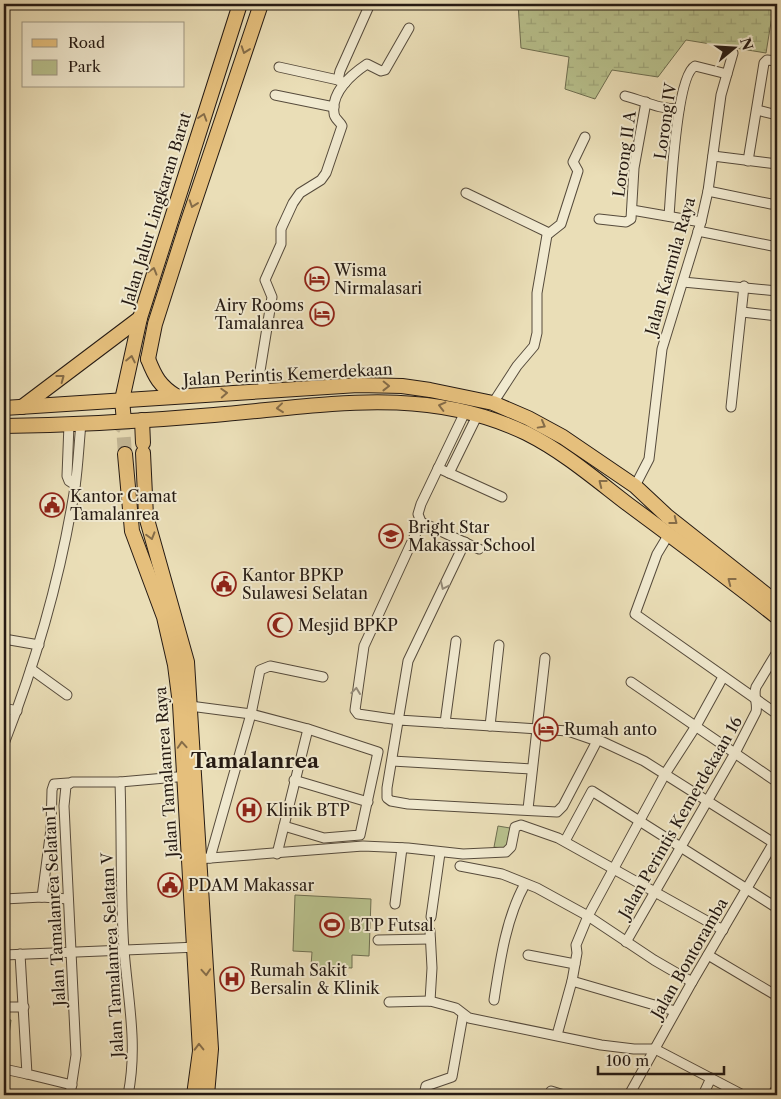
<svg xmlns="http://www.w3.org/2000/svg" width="781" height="1099" font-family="'Libre Caslon Text',serif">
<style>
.green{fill:#b8c18d;stroke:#6e6e50}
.wetland{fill:url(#wetland-marsh);stroke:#6e6e50}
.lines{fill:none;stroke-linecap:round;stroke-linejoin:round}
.primary-tunnel{stroke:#c3b796;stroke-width:14;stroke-dasharray:14 7;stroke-linecap:butt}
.minor-casing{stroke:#564b3c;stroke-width:11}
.primary-casing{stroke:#251a13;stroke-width:16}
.trunk-casing{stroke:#251a13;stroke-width:16}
.minor{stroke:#f1ead0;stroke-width:9}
.primary{stroke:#e5bf7c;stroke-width:14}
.trunk{stroke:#e5bf7c;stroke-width:14}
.oneway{stroke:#856c48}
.oneway2{stroke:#958c7b}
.labels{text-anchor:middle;stroke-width:4;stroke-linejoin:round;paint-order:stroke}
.street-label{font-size:16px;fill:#251a13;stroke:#f1ead0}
.poi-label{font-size:16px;fill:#251a13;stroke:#f1ead0;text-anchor:start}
.district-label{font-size:21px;font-weight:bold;fill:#251a13;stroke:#f1ead0}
</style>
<defs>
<pattern id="wetland-marsh" width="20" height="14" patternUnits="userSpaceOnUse" patternTransform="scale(1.25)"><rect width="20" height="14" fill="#b8c18d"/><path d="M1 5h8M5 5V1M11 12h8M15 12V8" fill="none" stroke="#9ea579"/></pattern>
</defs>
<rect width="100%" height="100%" fill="#eadeb7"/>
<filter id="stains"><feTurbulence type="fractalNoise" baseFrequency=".004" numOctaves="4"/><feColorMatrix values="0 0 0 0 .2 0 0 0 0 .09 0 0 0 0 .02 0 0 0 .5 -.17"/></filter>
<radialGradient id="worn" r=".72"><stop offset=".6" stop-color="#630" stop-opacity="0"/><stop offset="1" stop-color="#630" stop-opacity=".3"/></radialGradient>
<g class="green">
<polygon points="498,826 510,828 506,849 494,847"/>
<polygon points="295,895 371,899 369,956 352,955 352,968 311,966 312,952 293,951"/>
<polygon points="4,1019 11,1020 7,1050 4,1049"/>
</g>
<polygon class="wetland" points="518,4 774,4 766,53 686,40 658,77 612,70 595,99 565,89 569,57 521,48"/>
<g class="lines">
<polyline class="primary-tunnel" points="114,421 123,427 125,454"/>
<g class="minor-casing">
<g id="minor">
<polyline points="279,67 338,80"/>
<polyline points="345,83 338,80 340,71 370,4"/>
<polyline points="275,95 334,107"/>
<path d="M625,96C645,101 657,109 679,109"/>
<polyline points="757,110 777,115"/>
<polyline points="713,156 777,164"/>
<polyline points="748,161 764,63 767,60 777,61"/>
<polyline points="708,191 771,204 776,204 777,200"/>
<polyline points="466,193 549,233"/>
<polyline points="632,210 701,222"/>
<path d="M669,216C671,192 676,76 695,66L727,74"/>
<polyline points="599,219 626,222 631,219 634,168 646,102"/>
<polyline points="698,231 777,247"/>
<polyline points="683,282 777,291"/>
<polyline points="742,312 777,316"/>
<path d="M268,391L259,377L272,297L265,280L281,244V229L293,203L300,193L321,180L326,173L342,126C340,121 334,119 334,113C331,92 352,74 367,64L381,71L385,70L409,28"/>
<polyline points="493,403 517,366 534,346 537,333 537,293 547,235 561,224 578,171 573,162 585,137"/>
<polyline points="731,407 744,286"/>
<polyline points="69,424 67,476 69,481 75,485"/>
<polyline points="438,468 502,497"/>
<polyline points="449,473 477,416"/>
<polyline points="635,486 649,459 662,349 701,222 708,191 721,95 733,53"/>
<polyline points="421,522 479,549"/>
<polyline points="669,534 657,554 635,614 777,714"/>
<polyline points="465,542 408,661 387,788 387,798 391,801 408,804 557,812 563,806 597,741 568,731 399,720 358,714 355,710 364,646 421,522 418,514 421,504 465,412"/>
<polyline points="4,639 39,645"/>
<polyline points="31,669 67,695"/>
<polyline points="631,682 777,782"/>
<polyline points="190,706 251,714 308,729 378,752 360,835 324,838 284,826"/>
<polyline points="4,708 17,711"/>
<polyline points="445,723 456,641"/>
<polyline points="490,726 499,645"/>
<path d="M5,741C37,659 61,575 75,487C78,466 79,444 81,423"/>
<polyline points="601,741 644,761 777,845"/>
<polyline points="392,761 532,769"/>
<polyline points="294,780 368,802"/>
<path d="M120,782C122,838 120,894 124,950C128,1000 138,1045 128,1095"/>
<polyline points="528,809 545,658"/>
<polyline points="565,841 592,791 777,908"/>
<polyline points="277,854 308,729"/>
<polyline points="210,858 251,714 260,670 270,666 323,677"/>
<polyline points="198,859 363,846 408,848 463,854 506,852 511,847 515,827 521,825 558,838 723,930"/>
<polyline points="460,866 502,874 537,888 588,916 654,960 692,982"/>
<polyline points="42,897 51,829 52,790 54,784 68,783"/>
<polyline points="4,899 42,897 68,899"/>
<polyline points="395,904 402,848"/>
<polyline points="431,917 440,853"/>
<polyline points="378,940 430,939"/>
<path d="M626,942L735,753L756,712C758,703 753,696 756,687L777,652"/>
<polyline points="20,954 27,1074 72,1085"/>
<polyline points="4,955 198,947"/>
<polyline points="528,955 575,964"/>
<polyline points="708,955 777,996"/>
<polyline points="572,981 675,1011"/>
<path d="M494,1000C500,961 506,918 525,884"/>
<polyline points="430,1001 432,968 430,931"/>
<polyline points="389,1002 430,1001 456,1008 469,1018 601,1045 634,1049 655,1049 743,1095"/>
<polyline points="4,1007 24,1007"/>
<polyline points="557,1035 572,981 577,953 576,945 588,916 665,774 696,726 723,677"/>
<polyline points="4,1069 27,1074"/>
<polyline points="551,1091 564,1095"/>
<polyline points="70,1095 76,1055 64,806 66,786 72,782 120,782 188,776"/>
<polyline points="424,1095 426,1086 452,1077 463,1015"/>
<polyline points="629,1095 692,982 777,837"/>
<polyline points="703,1095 711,1078"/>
<polyline points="772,1095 777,1088"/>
</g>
</g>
<g class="primary-casing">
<g id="primary">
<polyline points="148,359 155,324 186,227 261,4"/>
<polyline points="142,420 143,443"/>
<polyline points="124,421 122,400 140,318 240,4"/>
<polyline points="143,453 146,516 187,662 211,1049 207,1095"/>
<polyline points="125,454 132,531 164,617 175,665 180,704 200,1051 194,1095"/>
</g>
</g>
<g class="trunk-casing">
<g id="trunk">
<path d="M148,359C155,377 160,386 176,396"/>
<polyline points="22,407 140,318"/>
<polyline points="4,408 358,385 402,386 430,390 493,403 528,418 563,437 635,486 667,516 777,603"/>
<path d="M4,426C74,425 145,421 214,415C322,406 423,384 526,433C564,452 595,479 629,505C679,542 729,579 777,617"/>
</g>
</g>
<use href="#minor" class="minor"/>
<use href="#primary" class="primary"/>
<use href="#trunk" class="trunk"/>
</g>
<defs><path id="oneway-chevron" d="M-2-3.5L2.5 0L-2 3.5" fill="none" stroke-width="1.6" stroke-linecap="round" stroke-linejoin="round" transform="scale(1.25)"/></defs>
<g class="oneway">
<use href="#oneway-chevron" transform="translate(245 50) rotate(109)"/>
<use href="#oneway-chevron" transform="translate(203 117) rotate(-72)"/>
<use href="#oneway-chevron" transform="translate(193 204) rotate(109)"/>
<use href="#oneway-chevron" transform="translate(153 271) rotate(-74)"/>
<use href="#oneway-chevron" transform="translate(131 359) rotate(-78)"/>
<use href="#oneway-chevron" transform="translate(61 378) rotate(-37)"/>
<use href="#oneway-chevron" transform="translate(386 386) rotate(1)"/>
<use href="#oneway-chevron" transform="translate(224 393) rotate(-3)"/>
<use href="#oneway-chevron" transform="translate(442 406) rotate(-166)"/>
<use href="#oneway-chevron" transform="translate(280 408) rotate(174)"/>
<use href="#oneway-chevron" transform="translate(542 425) rotate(29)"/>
<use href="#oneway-chevron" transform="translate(602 483) rotate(-142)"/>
<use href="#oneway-chevron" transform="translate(674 521) rotate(38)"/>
<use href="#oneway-chevron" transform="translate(151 536) rotate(74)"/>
<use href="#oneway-chevron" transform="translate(731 581) rotate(-142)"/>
<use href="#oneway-chevron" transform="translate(182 745) rotate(-94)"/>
<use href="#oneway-chevron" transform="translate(206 972) rotate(86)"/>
<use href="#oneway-chevron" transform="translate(199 1047) rotate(-91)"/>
</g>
<g class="oneway2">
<use href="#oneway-chevron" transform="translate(444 586) rotate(115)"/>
<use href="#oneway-chevron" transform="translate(356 691) rotate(-83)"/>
</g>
<defs>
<g id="hotel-ring" transform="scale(1.25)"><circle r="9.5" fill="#f1ead0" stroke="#8f2418" stroke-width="1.5"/><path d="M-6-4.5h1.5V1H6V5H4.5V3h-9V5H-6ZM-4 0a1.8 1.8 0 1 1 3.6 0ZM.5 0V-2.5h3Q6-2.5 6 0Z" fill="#8f2418"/></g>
<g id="civic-ring" transform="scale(1.25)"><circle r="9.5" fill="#f1ead0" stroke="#8f2418" stroke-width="1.5"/><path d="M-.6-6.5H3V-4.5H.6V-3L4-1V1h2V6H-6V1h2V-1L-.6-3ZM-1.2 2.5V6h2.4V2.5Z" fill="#8f2418"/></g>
<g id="school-ring" transform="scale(1.25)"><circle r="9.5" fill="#f1ead0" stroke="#8f2418" stroke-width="1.5"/><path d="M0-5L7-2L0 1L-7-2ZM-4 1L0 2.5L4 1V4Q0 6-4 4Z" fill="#8f2418"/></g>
<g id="mosque-ring" transform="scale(1.25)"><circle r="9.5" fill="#f1ead0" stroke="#8f2418" stroke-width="1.5"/><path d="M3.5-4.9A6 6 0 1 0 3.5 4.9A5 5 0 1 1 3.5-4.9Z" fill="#8f2418"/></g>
<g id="hospital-ring" transform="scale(1.25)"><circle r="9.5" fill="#f1ead0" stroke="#8f2418" stroke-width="1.5"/><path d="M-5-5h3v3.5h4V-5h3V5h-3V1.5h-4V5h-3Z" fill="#8f2418"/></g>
<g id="stadium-ring" transform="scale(1.25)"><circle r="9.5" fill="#f1ead0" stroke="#8f2418" stroke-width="1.5"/><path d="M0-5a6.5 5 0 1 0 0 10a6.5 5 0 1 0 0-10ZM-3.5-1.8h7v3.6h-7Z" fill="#8f2418"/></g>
</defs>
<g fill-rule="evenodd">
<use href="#hotel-ring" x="317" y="279"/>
<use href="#hotel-ring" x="322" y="314"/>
<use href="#civic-ring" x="52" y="505"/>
<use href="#school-ring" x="391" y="536"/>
<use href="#civic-ring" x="224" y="584"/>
<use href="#mosque-ring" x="280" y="625"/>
<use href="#hotel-ring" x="546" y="729"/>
<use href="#hospital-ring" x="249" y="810"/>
<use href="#civic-ring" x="170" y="885"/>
<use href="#stadium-ring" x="332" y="925"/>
<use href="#hospital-ring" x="232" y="979"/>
</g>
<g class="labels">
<g class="street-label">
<text transform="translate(665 121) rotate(-82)" y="6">Lorong IV</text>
<text transform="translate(624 154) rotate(-82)" y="6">Lorong II A</text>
<text transform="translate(156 209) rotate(-73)" y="6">Jalan Jalur Lingkaran Barat</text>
<text transform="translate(670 266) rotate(-74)" y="6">Jalan Karmila Raya</text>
<text transform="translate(288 374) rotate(-3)" y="6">Jalan Perintis Kemerdekaan</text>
<text transform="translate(166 772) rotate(-94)" y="6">Jalan Tamalanrea Raya</text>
<text transform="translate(680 817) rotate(-60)" y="6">Jalan Perintis Kemerdekaan 16</text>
<text transform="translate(54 906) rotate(-93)" y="6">Jalan Tamalanrea Selatan I</text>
<text transform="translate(112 955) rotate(-93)" y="6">Jalan Tamalanrea Selatan V</text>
<text transform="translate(689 958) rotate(-60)" y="6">Jalan Bontoramba</text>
</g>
<g class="poi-label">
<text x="334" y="276">Wisma<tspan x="334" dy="18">Nirmalasari</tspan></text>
<text x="304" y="311" text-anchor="end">Airy Rooms<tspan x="304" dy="18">Tamalanrea</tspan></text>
<text x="70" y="502">Kantor Camat<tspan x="70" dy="18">Tamalanrea</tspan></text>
<text x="408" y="533">Bright Star<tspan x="408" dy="18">Makassar School</tspan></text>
<text x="242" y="581">Kantor BPKP<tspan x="242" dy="18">Sulawesi Selatan</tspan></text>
<text x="298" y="631">Mesjid BPKP</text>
<text x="564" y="735">Rumah anto</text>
<text x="266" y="816">Klinik BTP</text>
<text x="188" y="891">PDAM Makassar</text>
<text x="350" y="931">BTP Futsal</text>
<text x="250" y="976">Rumah Sakit<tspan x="250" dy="18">Bersalin &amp; Klinik</tspan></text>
</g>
<g class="district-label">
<text x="255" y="768">Tamalanrea</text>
</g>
</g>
<rect width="781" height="1099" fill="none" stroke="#eadeb7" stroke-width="20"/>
<rect x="5" y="5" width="771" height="1089" fill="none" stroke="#251a13" stroke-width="2.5"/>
<rect x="10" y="10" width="761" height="1079" fill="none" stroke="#251a13"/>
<rect x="22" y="22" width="162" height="65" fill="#f1ead0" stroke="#9f9784"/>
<rect x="32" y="39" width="25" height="8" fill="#e5bf7c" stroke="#9f9784"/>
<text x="68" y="48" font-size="15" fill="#251a13">Road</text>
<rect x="32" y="60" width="25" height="15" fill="#b8c18d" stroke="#9f9784"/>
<text x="68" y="72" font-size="15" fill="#251a13">Park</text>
<g transform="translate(734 48) rotate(72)" stroke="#f1ead0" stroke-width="4" paint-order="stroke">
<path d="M0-4L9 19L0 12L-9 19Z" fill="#251a13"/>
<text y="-8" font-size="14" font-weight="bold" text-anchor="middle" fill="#251a13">N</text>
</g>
<path d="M598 1066v8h126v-8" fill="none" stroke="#251a13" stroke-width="2.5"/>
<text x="606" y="1066" font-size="15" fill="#251a13" stroke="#f1ead0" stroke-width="4" paint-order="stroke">100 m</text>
<rect width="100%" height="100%" filter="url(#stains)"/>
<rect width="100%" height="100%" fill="url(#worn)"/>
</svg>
